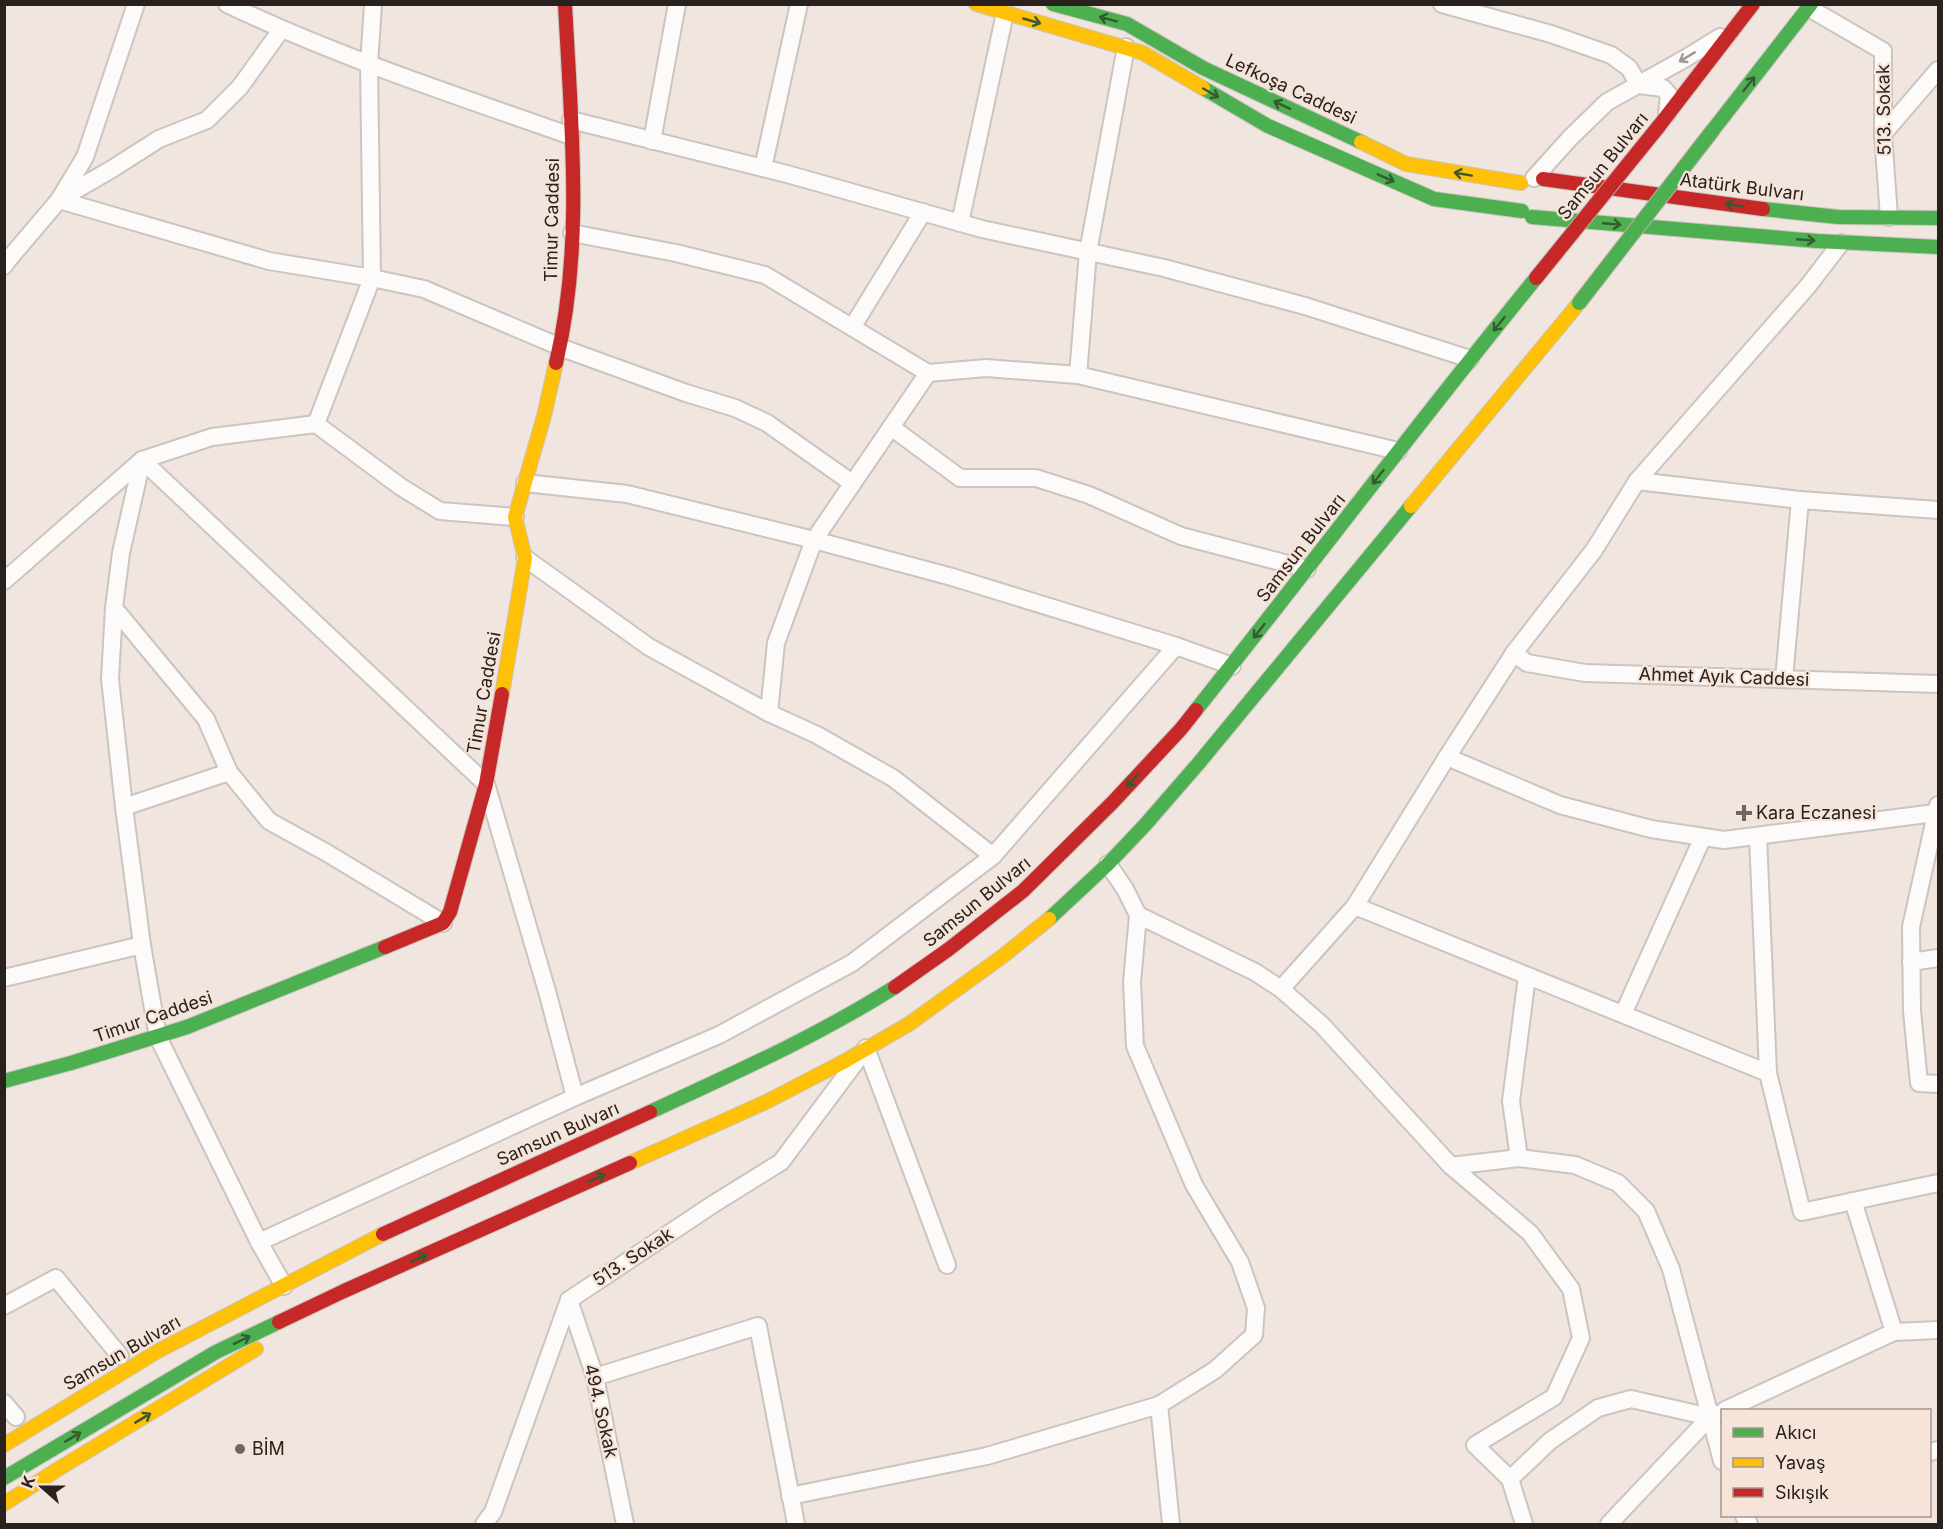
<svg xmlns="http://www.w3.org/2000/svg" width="1943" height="1529" font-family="Inter,sans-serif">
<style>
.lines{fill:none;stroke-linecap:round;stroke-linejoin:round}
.street-casing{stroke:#ccc4bf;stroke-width:20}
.fast-casing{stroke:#ccc4bf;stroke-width:16}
.slow-casing{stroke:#ccc4bf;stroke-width:16}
.jam-casing{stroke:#ccc4bf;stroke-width:16}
.street{stroke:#fdfbfa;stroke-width:16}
.fast{stroke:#4caf50;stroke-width:14}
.slow{stroke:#ffc107;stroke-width:14}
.jam{stroke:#c62828;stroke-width:14}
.fast-bridge-casing{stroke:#beaeaa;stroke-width:16;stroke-linecap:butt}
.jam-bridge-casing{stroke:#beaeaa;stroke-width:16;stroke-linecap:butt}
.fast-bridge{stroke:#4caf50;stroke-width:14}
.jam-bridge{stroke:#c62828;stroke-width:14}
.oneway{stroke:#365a31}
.oneway2{stroke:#9d9997}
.poi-dot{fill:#6e6661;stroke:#f6e4d9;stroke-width:2}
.labels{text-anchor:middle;stroke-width:4.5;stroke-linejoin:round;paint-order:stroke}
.street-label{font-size:18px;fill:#28211d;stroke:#f6e4d9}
.poi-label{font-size:18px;fill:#28211d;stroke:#f6e4d9;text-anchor:start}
</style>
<rect width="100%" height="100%" fill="#f0e5df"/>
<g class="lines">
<g class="street-casing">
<g id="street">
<path d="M227,4C338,57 455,95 571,136"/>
<polyline points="1442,4 1551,34 1611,55 1629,68 1639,85"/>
<polyline points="1809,8 1883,51 1883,134 1889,217"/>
<polyline points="1639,85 1663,88 1669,95 1667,114"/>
<polyline points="571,120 787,174 982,229 1164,268 1305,306 1470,359"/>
<polyline points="1883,134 1938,70"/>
<polyline points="652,141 677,4"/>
<polyline points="763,168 799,4"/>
<polyline points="1534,178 1570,138 1607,102 1686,58 1720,37"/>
<polyline points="60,199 112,169 159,139 207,120 240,87 281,30"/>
<polyline points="59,200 269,261 372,278 424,289 565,349 686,393 735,408 767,423 852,483"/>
<polyline points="960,223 1005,13"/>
<polyline points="572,233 676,253 765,275 928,373 986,368 1078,375 1398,451"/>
<polyline points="4,266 8,260 59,200 85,157 136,4"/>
<polyline points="853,326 923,212"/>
<polyline points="1078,375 1088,252 1126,47"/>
<polyline points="316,424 372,278 369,64 373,4"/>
<polyline points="891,427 960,478 1036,478 1089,495 1181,536 1307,569"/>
<polyline points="142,460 121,553 114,608 110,679 124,807 142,945 158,1037 259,1242 284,1286"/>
<polyline points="142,460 486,784 547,991 575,1097"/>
<polyline points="1637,481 1800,500 1938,510"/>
<polyline points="525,483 627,494 814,540 952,577 1176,646 1232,666"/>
<polyline points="525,558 649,647 769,713 817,735 893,778 993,856"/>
<polyline points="4,581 142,460 212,437 316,424 401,487 440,511 515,517"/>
<polyline points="114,608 206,719 229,772 269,821 327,853 443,923"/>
<polyline points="1514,653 1527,663 1585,673 1938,684"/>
<polyline points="1784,679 1800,500"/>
<polyline points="769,713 776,643 814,540 928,373"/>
<polyline points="1447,757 1560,805 1651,829 1724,840 1935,813"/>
<polyline points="1938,805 1911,927 1912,1011 1919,1083 1938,1084"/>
<polyline points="124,807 229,772"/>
<polyline points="1758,836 1768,1073 1802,1212 1938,1183"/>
<polyline points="1355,906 1768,1073"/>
<polyline points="1138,915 1255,972 1281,989 1322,1025 1451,1166 1530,1233 1571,1289 1581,1338 1554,1397 1475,1445 1510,1479 1524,1524"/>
<polyline points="1911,962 1938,958"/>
<polyline points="4,978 142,945"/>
<polyline points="1281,989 1355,906 1447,757 1514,653 1594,550 1637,481 1808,286 1841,243"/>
<polyline points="1623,1014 1703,837"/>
<polyline points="866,1048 947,1265"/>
<polyline points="1519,1158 1511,1101 1527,976"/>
<polyline points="1451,1166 1519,1158 1575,1165 1618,1183 1646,1211 1671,1269 1722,1461"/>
<polyline points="1853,1201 1894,1332"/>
<polyline points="259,1242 575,1097 719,1035 852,963 993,856 1176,646"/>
<polyline points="569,1300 595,1377 625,1524"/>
<polyline points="4,1306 56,1278 120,1356"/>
<polyline points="595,1377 758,1326 796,1524"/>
<polyline points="4,1403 16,1417"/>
<polyline points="1159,1405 1171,1524"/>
<polyline points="1725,1410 1894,1332 1938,1330"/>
<polyline points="1930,1452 1938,1450"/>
<polyline points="1510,1479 1550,1441 1598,1408 1631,1399 1710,1417"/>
<polyline points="790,1496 987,1456 1159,1405 1215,1370 1254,1335 1256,1308 1240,1262 1194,1185 1135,1046 1132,982 1138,915 1125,889 1108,864"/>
<polyline points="1744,1516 1749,1524"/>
<polyline points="484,1524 493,1512 569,1300 715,1203 781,1162 858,1059"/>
<polyline points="1609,1524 1710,1417 1716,1414"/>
</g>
</g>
<g class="fast-casing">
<g id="fast">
<polyline points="1053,4 1127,24 1203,68 1361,142"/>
<polyline points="1203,88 1268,126 1434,199 1522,211"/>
<polyline points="1713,130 1811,4"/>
<polyline points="1763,209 1838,217 1938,218"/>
<polyline points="1532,217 1817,241 1938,247"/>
<path d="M1196,710C1310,567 1420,420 1536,278"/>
<polyline points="1049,919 1108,864 1145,825 1198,764 1411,506"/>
<polyline points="4,1081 71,1063 187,1027 385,947"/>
<path d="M650,1112C734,1073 816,1037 895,987"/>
<polyline points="4,1478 216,1352 279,1322"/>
</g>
</g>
<g class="slow-casing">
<g id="slow">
<polyline points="976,4 1143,53 1203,88"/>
<polyline points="1361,142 1406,164 1521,183"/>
<polyline points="1411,506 1579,303"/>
<polyline points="502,694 525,558 515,517 544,416 556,363"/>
<polyline points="630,1163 766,1102 845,1061 909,1024 1003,956 1049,919"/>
<polyline points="4,1445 158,1351 383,1234"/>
<polyline points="4,1504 55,1471 256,1349"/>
</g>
</g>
<g class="jam-casing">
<g id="jam">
<polyline points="1659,126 1753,4"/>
<polyline points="1543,179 1763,209"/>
<path d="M556,363C584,246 571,123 565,4"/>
<polyline points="385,947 443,923 450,912 486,784 502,694"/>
<polyline points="895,987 949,949 1023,891 1113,802 1181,729 1196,710"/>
<polyline points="383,1234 650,1112"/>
<polyline points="279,1322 344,1291 630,1163"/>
</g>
</g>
<use href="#street" class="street"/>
<use href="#fast" class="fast"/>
<use href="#slow" class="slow"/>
<use href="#jam" class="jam"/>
<g class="fast-bridge-casing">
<polyline id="fast-bridge" points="1579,303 1713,130"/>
</g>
<g class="jam-bridge-casing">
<polyline id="jam-bridge" points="1536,278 1659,126"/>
</g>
<use href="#fast-bridge" class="fast-bridge"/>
<use href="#jam-bridge" class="jam-bridge"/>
</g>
<defs><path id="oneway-shaft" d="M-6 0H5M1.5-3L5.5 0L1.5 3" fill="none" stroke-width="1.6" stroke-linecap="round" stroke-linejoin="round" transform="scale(1.5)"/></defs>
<g class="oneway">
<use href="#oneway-shaft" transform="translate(1108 19) rotate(-165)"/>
<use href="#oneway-shaft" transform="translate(1032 21) rotate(16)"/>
<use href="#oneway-shaft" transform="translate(1749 84) rotate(-52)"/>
<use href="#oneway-shaft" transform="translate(1211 93) rotate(30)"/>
<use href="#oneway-shaft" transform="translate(1282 105) rotate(-155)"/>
<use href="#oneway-shaft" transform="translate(1463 174) rotate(-170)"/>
<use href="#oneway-shaft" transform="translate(1386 178) rotate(24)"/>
<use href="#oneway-shaft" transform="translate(1734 205) rotate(-172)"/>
<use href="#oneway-shaft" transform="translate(1612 224) rotate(5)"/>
<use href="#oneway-shaft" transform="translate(1806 240) rotate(5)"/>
<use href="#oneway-shaft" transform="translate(1499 324) rotate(129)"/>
<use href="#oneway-shaft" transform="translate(1378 477) rotate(128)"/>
<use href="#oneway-shaft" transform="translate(1259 631) rotate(128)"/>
<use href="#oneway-shaft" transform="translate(1133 780) rotate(133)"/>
<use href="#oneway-shaft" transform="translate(597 1178) rotate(-24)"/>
<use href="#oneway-shaft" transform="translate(419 1258) rotate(-24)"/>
<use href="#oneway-shaft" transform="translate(242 1340) rotate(-26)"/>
<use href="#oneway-shaft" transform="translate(143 1418) rotate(-31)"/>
<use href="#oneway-shaft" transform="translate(73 1437) rotate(-31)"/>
</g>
<use class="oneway2" href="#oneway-shaft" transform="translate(1687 57) rotate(149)"/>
<g class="poi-dot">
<path d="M1741 804h6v6h6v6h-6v6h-6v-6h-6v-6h6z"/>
<circle cx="240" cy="1449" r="6"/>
</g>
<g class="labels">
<g class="street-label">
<text transform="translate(1291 89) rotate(25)" y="6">Lefkoşa Caddesi</text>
<text transform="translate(1884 110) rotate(-91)" y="6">513. Sokak</text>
<text transform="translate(1603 166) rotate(-51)" y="6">Samsun Bulvarı</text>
<text transform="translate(1742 187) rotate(7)" y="6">Atatürk Bulvarı</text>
<text transform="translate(552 220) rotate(-89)" y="6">Timur Caddesi</text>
<text transform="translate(1301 548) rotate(-52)" y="6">Samsun Bulvarı</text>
<text transform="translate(1724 677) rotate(2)" y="6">Ahmet Ayık Caddesi</text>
<text transform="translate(484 693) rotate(-80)" y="6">Timur Caddesi</text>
<text transform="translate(977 902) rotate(-39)" y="6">Samsun Bulvarı</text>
<text transform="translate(153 1017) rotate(-19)" y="6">Timur Caddesi</text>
<text transform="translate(558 1134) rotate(-24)" y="6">Samsun Bulvarı</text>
<text transform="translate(633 1257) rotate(-33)" y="6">513. Sokak</text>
<text transform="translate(122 1353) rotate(-30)" y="6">Samsun Bulvarı</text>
<text transform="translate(601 1411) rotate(77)" y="6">494. Sokak</text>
</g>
<g class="poi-label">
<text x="1756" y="819">Kara Eczanesi</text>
<text x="252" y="1455">BİM</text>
</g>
</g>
<rect width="1943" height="1529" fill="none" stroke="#28211d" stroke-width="12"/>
<rect x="1721" y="1409" width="210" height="108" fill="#f6e4d9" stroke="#a4968e" stroke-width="1.5"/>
<rect x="1733" y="1428" width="30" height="9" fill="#4caf50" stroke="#a4968e" stroke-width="1.5"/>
<text x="1775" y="1439" font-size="18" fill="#28211d">Akıcı</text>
<rect x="1733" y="1458" width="30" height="9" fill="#ffc107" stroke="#a4968e" stroke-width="1.5"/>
<text x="1775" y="1469" font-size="18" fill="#28211d">Yavaş</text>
<rect x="1733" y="1488" width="30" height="9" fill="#c62828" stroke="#a4968e" stroke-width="1.5"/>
<text x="1775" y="1499" font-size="18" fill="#28211d">Sıkışık</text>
<g transform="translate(42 1487) rotate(291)" stroke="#f6e4d9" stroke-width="4.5" paint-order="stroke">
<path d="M0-4.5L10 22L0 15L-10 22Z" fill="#28211d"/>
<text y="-9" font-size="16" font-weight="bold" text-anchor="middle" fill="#28211d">K</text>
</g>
</svg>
